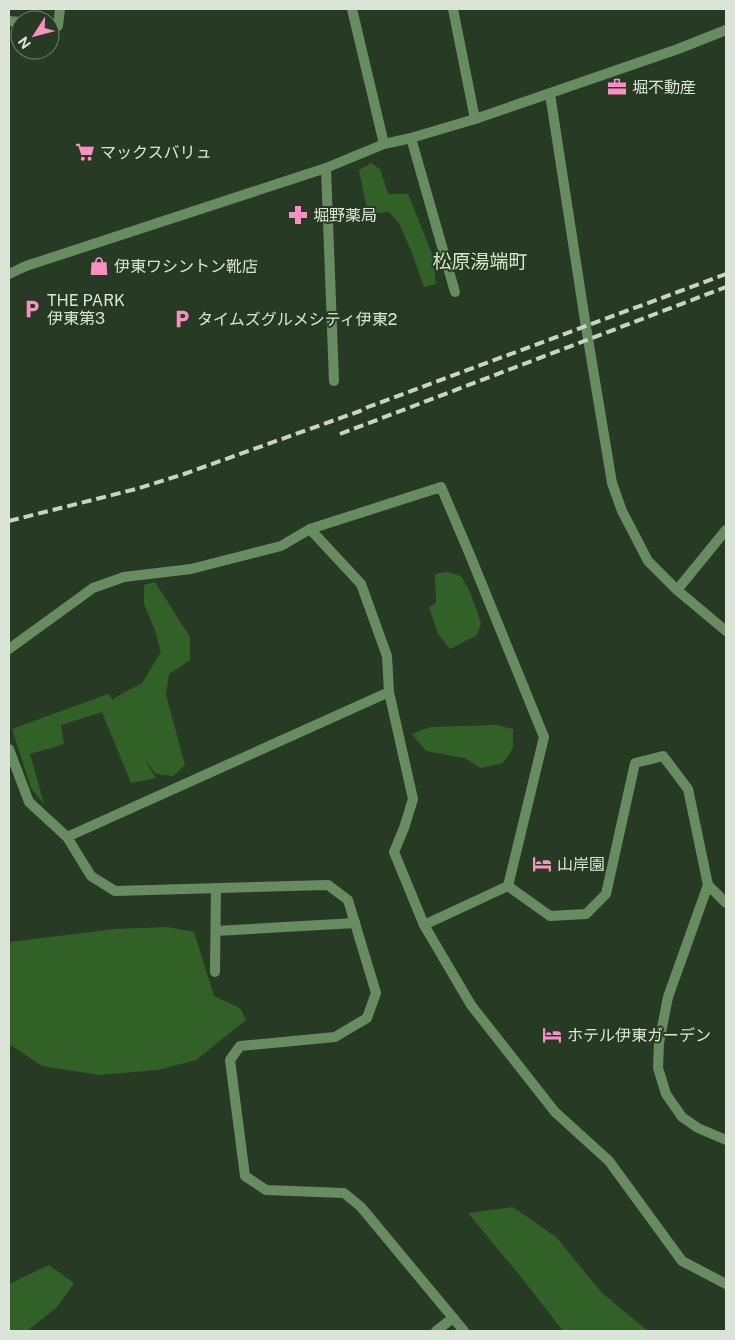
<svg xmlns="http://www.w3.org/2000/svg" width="735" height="1340" font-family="'Public Sans','Noto Sans JP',sans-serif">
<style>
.green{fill:#326128}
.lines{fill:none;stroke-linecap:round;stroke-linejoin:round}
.lane{stroke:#678c5f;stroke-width:10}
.street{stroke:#678c5f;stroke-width:10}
.rail{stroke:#c8d3c5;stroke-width:4;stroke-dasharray:10 5;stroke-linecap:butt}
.labels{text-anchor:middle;stroke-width:4;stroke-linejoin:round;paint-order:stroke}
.poi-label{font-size:16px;fill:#dae5d7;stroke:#273a23;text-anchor:start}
.quarter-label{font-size:19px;fill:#d1e8cc;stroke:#273a23}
</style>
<rect width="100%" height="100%" fill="#273a23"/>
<g class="green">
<polygon points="371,163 380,169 388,194 408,194 433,256 436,284 424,287 412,253 399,223 389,212 368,214 359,170"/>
<polygon points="447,572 461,576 470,592 481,623 477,635 450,649 438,634 429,607 436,603 435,574"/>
<polygon points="155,582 190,637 190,660 169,674 166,695 185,765 173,776 156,774 144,758 156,778 131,783 102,712 61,725 64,744 30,754 44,804 31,788 12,729 108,694 114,701 114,698 142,683 161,652 155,630 144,604 144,585"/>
<polygon points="497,725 513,729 513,748 503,763 481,768 464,758 426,751 412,734 430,727"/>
<polygon points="168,927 194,932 214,996 240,1008 246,1020 196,1060 158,1070 99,1075 42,1066 9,1044 9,942 115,929"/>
<polygon points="513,1207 556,1237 602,1293 648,1331 563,1331 521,1277 468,1213"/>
<polygon points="49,1265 74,1283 57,1307 27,1331 9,1331 9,1284"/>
</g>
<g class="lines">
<g class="lane">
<polyline points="9,21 20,22"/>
<polyline points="50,25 58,26 60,9"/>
<polyline points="389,692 413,799 404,828 394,852 424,925 471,1005 555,1112 609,1161 682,1261 726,1284"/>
<polyline points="424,925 508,886"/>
<polyline points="216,931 355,923"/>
<polyline points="215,972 216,888"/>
</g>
<g class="street">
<polyline points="352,9 384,144"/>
<polyline points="453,9 475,119"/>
<polyline points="550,94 586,327 612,483 622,511 648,561 677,590 726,631"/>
<polyline points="411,138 455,292"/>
<polyline points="326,168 334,381"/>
<polyline points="9,274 26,266 326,168 384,144 411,138 475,119 678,49 726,30"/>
<polyline points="677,590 726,530"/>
<polyline points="9,649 93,588 124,577 191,569 281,546 310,529 441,487 470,555 544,737 508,886 550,916 586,914 606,894 635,763 663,756 688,789 708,885 668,997 659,1043 658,1068 666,1094 682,1117 698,1128 726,1140"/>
<polyline points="9,749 29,802 67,837 91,876 115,891 328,885 348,900 376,993 367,1018 335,1037 240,1046 230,1060 245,1176 266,1190 344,1193 361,1207 464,1331"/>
<polyline points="67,837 389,692 387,656 361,584 310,529"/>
<polyline points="708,885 726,903"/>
<polyline points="436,1331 453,1318"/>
</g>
<g class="rail">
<polyline points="340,434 726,287"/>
<polyline points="9,521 136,489 184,474 360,411 368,407 726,274"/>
</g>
</g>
<defs>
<g id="office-bare" transform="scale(1.5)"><path d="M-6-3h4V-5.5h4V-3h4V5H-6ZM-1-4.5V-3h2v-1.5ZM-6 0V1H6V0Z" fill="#fb8fc4" stroke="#273a23" stroke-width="2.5" paint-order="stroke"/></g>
<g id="supermarket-bare" transform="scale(1.5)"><path d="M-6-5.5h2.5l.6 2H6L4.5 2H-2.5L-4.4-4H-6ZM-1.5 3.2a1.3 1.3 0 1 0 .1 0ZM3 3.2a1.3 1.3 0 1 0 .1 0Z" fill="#fb8fc4" stroke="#273a23" stroke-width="2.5" paint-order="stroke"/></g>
<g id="pharmacy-bare" transform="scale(1.5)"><path d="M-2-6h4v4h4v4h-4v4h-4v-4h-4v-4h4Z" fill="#fb8fc4" stroke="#273a23" stroke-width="2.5" paint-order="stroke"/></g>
<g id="shop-bare" transform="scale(1.5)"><path d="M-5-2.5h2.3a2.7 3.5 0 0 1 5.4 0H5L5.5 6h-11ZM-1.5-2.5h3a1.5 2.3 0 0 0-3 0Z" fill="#fb8fc4" stroke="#273a23" stroke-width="2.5" paint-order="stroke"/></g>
<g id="parking-bare" transform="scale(1.5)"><path d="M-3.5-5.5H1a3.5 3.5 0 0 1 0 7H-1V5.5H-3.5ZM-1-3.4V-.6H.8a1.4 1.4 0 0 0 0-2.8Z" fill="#fb8fc4" stroke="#273a23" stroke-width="2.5" paint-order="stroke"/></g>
<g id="hotel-bare" transform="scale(1.5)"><path d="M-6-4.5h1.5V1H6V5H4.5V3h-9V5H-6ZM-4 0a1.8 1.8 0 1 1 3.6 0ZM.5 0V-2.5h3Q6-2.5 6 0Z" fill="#fb8fc4" stroke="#273a23" stroke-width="2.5" paint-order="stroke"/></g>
</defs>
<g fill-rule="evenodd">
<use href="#office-bare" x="617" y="87"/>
<use href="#supermarket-bare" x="85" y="152"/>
<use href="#pharmacy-bare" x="298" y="215"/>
<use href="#shop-bare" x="99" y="266"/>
<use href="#parking-bare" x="32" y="309"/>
<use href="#parking-bare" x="182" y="319"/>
<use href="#hotel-bare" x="542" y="864"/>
<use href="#hotel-bare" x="552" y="1035"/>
</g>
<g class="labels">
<g class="poi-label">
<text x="632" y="93">堀不動産</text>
<text x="100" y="158">マックスバリュ</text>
<text x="313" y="221">堀野薬局</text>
<text x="114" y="272">伊東ワシントン靴店</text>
<text x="47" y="306">THE PARK<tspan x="47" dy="18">伊東第3</tspan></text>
<text x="197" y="325">タイムズグルメシティ伊東2</text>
<text x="557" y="870">山岸園</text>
<text x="567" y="1041">ホテル伊東ガーデン</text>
</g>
<g class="quarter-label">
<text x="480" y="268">松原湯端町</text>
</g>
</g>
<rect width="735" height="1340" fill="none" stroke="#dae5d7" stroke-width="20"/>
<g transform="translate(35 35) rotate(234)"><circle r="24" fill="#273a23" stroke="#6f7e6b"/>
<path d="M0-4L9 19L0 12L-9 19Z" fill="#fb8fc4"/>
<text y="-8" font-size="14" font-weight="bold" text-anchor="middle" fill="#dae5d7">N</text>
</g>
</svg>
